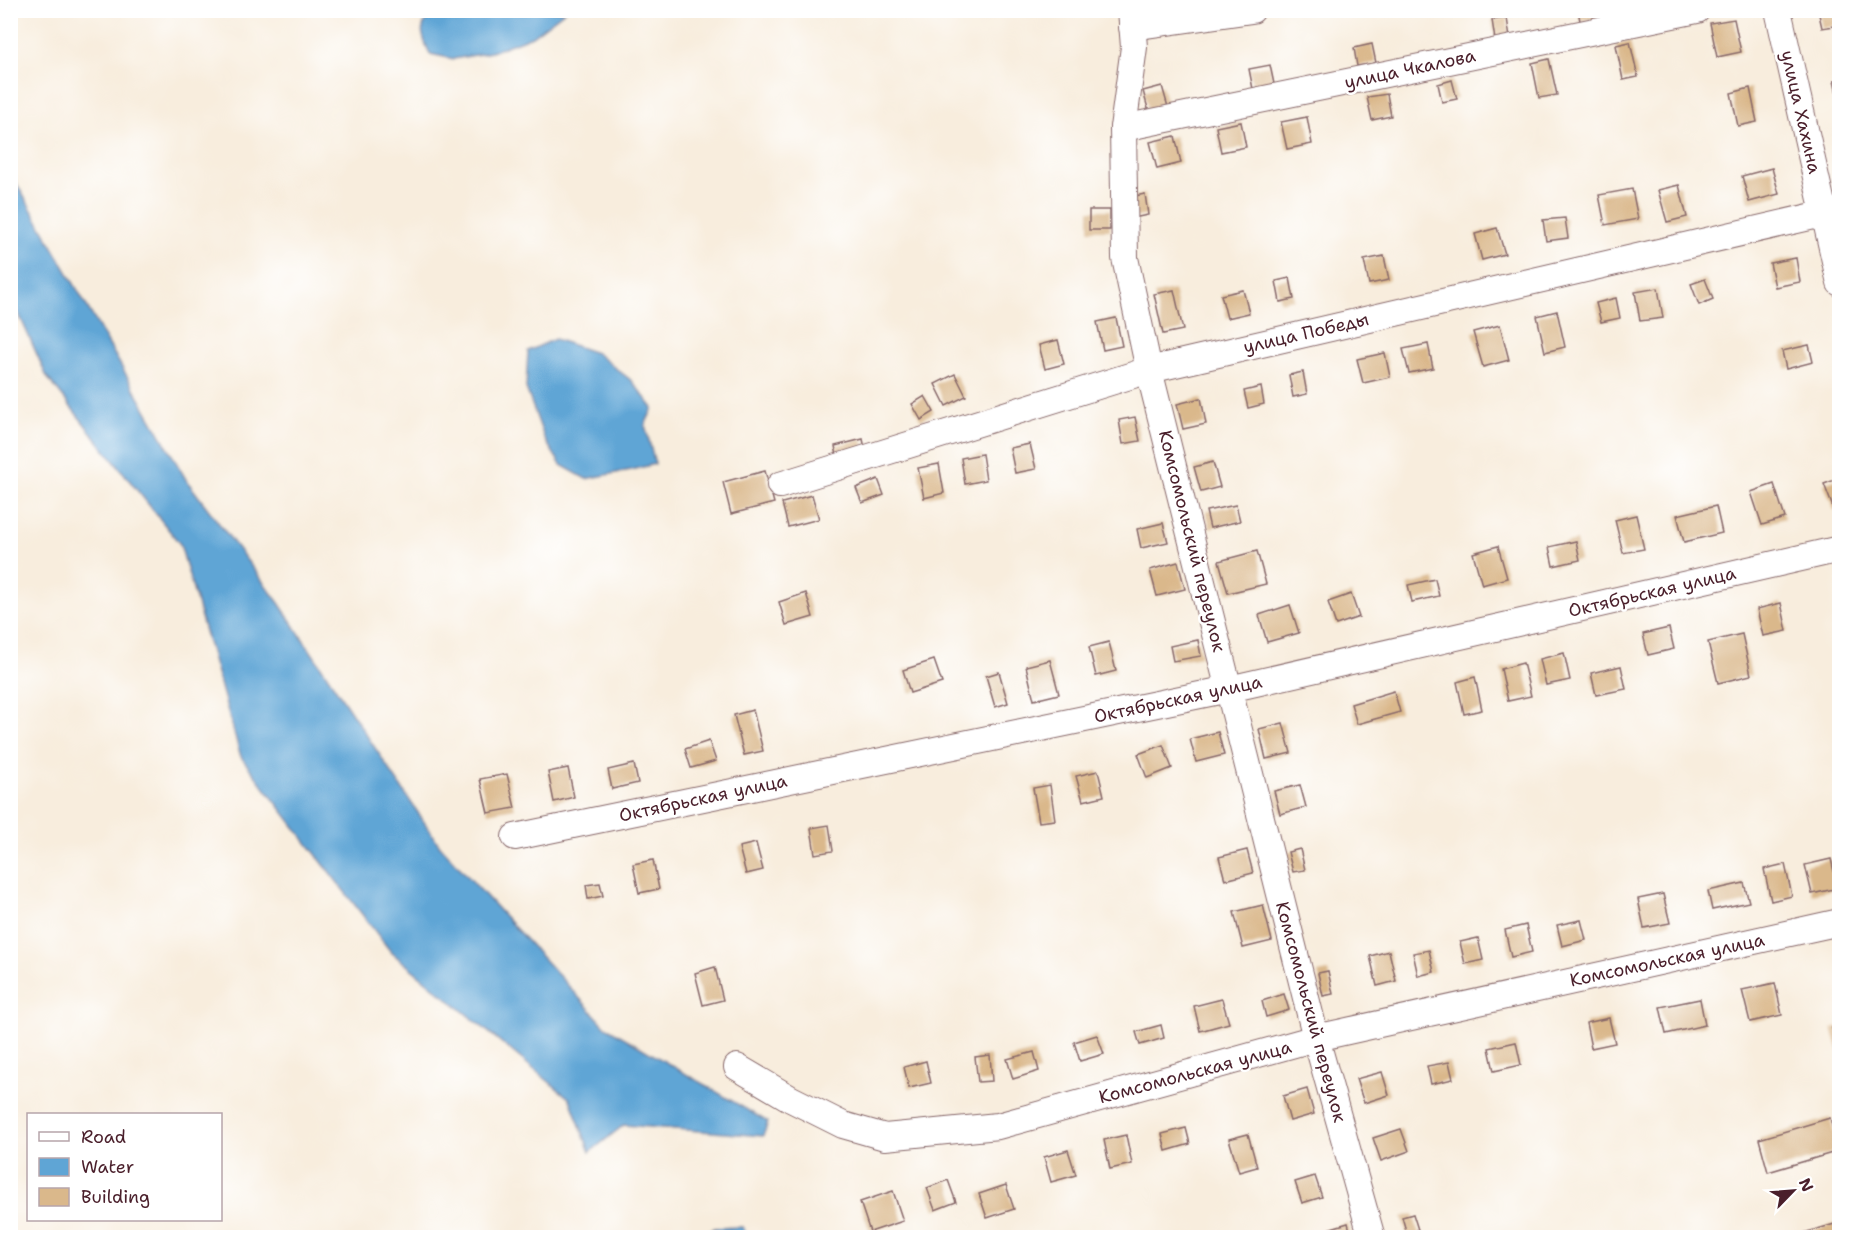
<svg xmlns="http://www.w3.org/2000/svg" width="1850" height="1248" font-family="'Shantell Sans',sans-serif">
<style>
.water{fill:#5fa5d5;stroke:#546280;stroke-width:1.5}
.building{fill:#dab88b}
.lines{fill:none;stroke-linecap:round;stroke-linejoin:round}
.minor-casing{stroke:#876769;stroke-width:28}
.minor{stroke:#fff;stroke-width:26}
.labels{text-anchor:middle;stroke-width:5;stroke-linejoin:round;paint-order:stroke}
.street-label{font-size:18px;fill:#4a1f2b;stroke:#fff}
</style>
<rect width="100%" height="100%" fill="#fff"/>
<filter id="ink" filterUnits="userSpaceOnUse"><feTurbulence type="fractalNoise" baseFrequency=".0167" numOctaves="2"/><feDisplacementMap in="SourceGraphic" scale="12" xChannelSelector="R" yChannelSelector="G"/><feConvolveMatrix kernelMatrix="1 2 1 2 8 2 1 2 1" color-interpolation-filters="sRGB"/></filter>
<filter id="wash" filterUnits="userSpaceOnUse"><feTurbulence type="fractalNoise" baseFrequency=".008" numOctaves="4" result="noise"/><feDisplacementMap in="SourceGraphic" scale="24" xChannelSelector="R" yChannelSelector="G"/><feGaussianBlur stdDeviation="1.35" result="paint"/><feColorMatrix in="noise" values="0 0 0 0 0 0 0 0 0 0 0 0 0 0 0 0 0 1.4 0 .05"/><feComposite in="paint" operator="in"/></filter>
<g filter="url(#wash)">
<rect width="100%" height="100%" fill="#f8eddd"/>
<g class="water">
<path d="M435,11V10L565,11L532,36L491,52L454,59L430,54C421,35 417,26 435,11Z"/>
<polygon points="10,172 187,481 279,603 440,846 606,1027 768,1122 763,1136 624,1125 590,1152 570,1099 391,952 241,757 180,544 47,377 11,296"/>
<polygon points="555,339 596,353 632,381 653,408 645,425 655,464 631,470 586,479 561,465 545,440 526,388 528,351"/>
<polygon points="743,1227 747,1237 696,1237 714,1228"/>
</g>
<g id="blocks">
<g class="building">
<polygon points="1578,10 1601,10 1603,17 1580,21"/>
<polygon points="1818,10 1840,10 1840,25 1822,28"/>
<polygon points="1507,18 1510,38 1495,40 1492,20"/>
<polygon points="1734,19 1741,52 1717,57 1710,23"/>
<polygon points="1630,42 1638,77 1623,80 1616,45"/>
<polygon points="1372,44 1376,63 1357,66 1354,48"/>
<polygon points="1549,59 1557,95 1539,98 1532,63"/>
<polygon points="1270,65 1274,84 1253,89 1249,69"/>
<polygon points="1840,79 1840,102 1839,102 1834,81"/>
<polygon points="1452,80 1457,99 1442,102 1438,84"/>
<polygon points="1162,86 1168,107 1149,112 1143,91"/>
<polygon points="1750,88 1757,122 1738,126 1731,93"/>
<polygon points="1387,94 1391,116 1372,120 1367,97"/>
<polygon points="1307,117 1312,144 1287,149 1281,122"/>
<polygon points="1241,122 1246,147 1221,152 1216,127"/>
<polygon points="1175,136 1181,163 1157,169 1150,142"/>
<polygon points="1772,168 1779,194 1749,202 1742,176"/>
<polygon points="1679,185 1687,217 1667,222 1658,190"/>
<polygon points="1632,189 1638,219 1605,225 1599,195"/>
<polygon points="1145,194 1148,215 1133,218 1130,197"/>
<rect x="1089" y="210" width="21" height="20"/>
<polygon points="1565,218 1568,238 1546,241 1543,220"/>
<polygon points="1497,228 1505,254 1482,260 1475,234"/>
<polygon points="1384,256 1389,280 1369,284 1364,260"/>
<polygon points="1796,258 1800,282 1775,287 1770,263"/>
<polygon points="1290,278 1294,299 1280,302 1276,281"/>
<polygon points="1705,279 1713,299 1699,305 1691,284"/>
<polygon points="1658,288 1663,318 1640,321 1635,292"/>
<polygon points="1174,290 1183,330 1163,334 1154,294"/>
<polygon points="1243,290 1249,313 1227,318 1221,295"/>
<polygon points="1616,298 1620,318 1601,322 1596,303"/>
<polygon points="1557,311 1565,347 1545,352 1537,316"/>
<polygon points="1116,318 1122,346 1103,350 1097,322"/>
<polygon points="1500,325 1509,360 1483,367 1473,332"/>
<polygon points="1058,340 1064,364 1045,369 1039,345"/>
<polygon points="1428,344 1433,368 1409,373 1403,349"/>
<polygon points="1809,345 1813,362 1786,369 1782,351"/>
<polygon points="1385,353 1390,377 1363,383 1357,359"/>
<polygon points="1303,372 1307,394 1293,397 1289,375"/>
<polygon points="955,374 966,396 946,406 935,384"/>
<polygon points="1261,387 1264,404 1248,408 1244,391"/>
<polygon points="925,396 934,412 921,420 912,404"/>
<polygon points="1201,398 1206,424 1183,429 1177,404"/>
<polygon points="1135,417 1140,441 1123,444 1119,420"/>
<polygon points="863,439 866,453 838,460 835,446"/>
<polygon points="1030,444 1036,469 1015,473 1010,448"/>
<polygon points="982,454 986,480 965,484 961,458"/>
<polygon points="1213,462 1220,487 1201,492 1194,467"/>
<polygon points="939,464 944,493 924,498 918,468"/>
<polygon points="765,471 774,503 731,514 723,482"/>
<polygon points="1840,478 1840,508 1834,510 1824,484"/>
<polygon points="878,479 884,495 862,503 856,488"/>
<polygon points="1774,484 1785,518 1762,525 1751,492"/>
<polygon points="812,495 819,519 788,527 782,503"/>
<polygon points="1236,505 1240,521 1210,528 1206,511"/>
<polygon points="1716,506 1722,533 1684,542 1677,515"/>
<polygon points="1636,515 1644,549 1623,553 1615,520"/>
<polygon points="1163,523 1168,542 1141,548 1137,529"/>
<polygon points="1576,541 1580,560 1553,566 1549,547"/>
<polygon points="1498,546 1507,578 1482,585 1473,553"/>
<polygon points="1257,551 1266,584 1228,593 1219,561"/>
<polygon points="1178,562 1185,589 1157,596 1150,570"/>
<polygon points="1435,579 1439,596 1412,602 1408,585"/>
<polygon points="806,593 813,617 786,625 779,602"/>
<polygon points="1351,594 1359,617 1336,625 1328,602"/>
<polygon points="1781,603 1787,631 1763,636 1757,609"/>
<polygon points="1290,605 1299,633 1267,642 1259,615"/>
<polygon points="1669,628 1674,649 1648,655 1643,634"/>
<polygon points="1742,634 1751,675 1718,683 1708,642"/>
<polygon points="1198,640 1201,656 1173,661 1170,646"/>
<polygon points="1109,642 1116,671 1096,676 1089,647"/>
<polygon points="1564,653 1570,680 1546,685 1540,659"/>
<polygon points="934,660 942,683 910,693 903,670"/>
<polygon points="1050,660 1059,694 1034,700 1026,666"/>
<polygon points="1523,663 1531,696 1508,701 1501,669"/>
<polygon points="1621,666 1626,689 1596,695 1591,673"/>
<polygon points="999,672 1008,703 995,707 986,676"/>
<polygon points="1475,677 1482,710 1464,714 1457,682"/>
<polygon points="1394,691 1400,712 1357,724 1351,704"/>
<polygon points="753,710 763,751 744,755 734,715"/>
<polygon points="1283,723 1291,753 1266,759 1259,729"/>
<polygon points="1218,732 1224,755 1196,762 1190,739"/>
<polygon points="709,741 716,761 691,768 685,749"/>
<polygon points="1163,745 1172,768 1147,778 1138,754"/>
<polygon points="634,764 638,783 612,789 608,770"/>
<polygon points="568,768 574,797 554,802 548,772"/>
<polygon points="1098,771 1104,796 1083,801 1076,776"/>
<polygon points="507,774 515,808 488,813 480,779"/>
<polygon points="1050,785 1055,820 1039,822 1033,788"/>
<polygon points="1300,785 1306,807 1280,814 1274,791"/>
<polygon points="829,825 833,851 815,854 811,828"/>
<polygon points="756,843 763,870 746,874 739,847"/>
<polygon points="1300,849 1305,870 1293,872 1288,852"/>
<polygon points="1247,850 1253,873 1225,880 1219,857"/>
<polygon points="1831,859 1838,888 1812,894 1805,865"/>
<polygon points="653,860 659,889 639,893 633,864"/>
<polygon points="1785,864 1792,896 1771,901 1764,869"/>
<polygon points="600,883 603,896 588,899 586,885"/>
<polygon points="1744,883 1749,902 1712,910 1708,891"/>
<polygon points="1663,894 1670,923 1644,928 1638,899"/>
<polygon points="1263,905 1272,941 1243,948 1234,912"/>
<polygon points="1581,920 1586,940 1562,946 1557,925"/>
<polygon points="1526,925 1532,952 1511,957 1505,930"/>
<polygon points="1478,938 1483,960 1465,964 1460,942"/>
<polygon points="1429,950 1434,972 1418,976 1413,953"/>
<polygon points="1389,951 1396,981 1377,986 1370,956"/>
<polygon points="715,967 723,1000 703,1005 695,973"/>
<polygon points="1328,971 1333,994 1323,996 1318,973"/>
<polygon points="1775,983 1782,1015 1750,1022 1742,990"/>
<polygon points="1284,994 1289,1010 1266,1017 1262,1001"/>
<polygon points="1222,999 1229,1023 1200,1031 1194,1006"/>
<polygon points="1700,999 1705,1025 1666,1034 1660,1007"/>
<polygon points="1609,1018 1615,1043 1591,1048 1586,1023"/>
<polygon points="1161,1025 1164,1038 1140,1045 1136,1032"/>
<polygon points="1840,1026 1840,1051 1839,1051 1832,1028"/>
<polygon points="1097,1035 1104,1054 1080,1061 1074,1042"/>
<polygon points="1516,1042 1521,1065 1494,1071 1489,1048"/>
<polygon points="1034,1052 1039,1071 1013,1079 1007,1059"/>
<polygon points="990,1055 992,1081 978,1082 975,1057"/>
<polygon points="926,1061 931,1083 909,1088 904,1067"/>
<polygon points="1449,1062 1453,1079 1431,1084 1427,1066"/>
<polygon points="1382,1072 1389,1095 1364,1103 1356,1079"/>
<polygon points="1307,1089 1314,1114 1290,1121 1283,1096"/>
<polygon points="1830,1118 1839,1151 1768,1172 1759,1139"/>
<polygon points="1186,1128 1190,1144 1166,1151 1162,1134"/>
<polygon points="1401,1129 1409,1151 1381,1161 1373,1138"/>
<polygon points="1248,1134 1257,1167 1239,1172 1229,1139"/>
<polygon points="1126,1135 1132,1164 1110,1169 1104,1140"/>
<polygon points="1068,1150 1076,1175 1051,1182 1044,1157"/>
<polygon points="1315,1176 1322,1197 1302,1203 1295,1182"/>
<polygon points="948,1180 956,1202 935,1210 927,1188"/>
<polygon points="1006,1185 1014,1209 987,1218 979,1194"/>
<polygon points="893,1191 903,1221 870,1232 860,1202"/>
<polygon points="1413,1214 1420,1236 1408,1238 1402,1217"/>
<polygon points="1348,1223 1352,1238 1323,1238 1321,1231"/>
<polygon points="1838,1223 1840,1238 1801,1238 1800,1234"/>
</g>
</g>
</g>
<g filter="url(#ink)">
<use href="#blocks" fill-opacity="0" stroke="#876769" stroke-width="1.5"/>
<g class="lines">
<g class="minor-casing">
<g id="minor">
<polyline points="1131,10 1134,47 1123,128 1125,258 1149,370 1316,1038 1372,1238"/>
<polyline points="1778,10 1840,283"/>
<polyline points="1132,27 1252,10"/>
<polyline points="1123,128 1697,10"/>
<polyline points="780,485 1149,370 1840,210"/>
<polyline points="515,837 1229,689 1840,549"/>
<polyline points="737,1067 791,1099 843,1125 885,1137 998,1126 1316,1038 1840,922"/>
</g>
</g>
<use href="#minor" class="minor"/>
</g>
</g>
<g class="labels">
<g class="street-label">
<text transform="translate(1410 69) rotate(-12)" y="6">улица Чкалова</text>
<text transform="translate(1801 112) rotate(77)" y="6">улица Хахина</text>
<text transform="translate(1306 333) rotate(-13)" y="6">улица Победы</text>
<text transform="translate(1192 541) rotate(76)" y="6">Комсомольский переулок</text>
<text transform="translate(1652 592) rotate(-13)" y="6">Октябрьская улица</text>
<text transform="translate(1178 699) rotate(-12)" y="6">Октябрьская улица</text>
<text transform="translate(703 798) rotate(-12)" y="6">Октябрьская улица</text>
<text transform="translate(1667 960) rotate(-12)" y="6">Комсомольская улица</text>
<text transform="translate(1311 1012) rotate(75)" y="6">Комсомольский переулок</text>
<text transform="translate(1195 1072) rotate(-15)" y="6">Комсомольская улица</text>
</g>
</g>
<rect width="1850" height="1248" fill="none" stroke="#fff" stroke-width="36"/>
<rect x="27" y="1113" width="195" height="108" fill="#ffffff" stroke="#b7a5aa" stroke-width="1.5"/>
<rect x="39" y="1132" width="30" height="9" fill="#ffffff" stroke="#b7a5aa" stroke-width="1.5"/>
<text x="81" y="1143" font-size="18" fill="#4a1f2b">Road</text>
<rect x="39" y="1158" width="30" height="18" fill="#5fa5d5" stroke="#b7a5aa" stroke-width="1.5"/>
<text x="81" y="1173" font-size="18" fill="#4a1f2b">Water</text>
<rect x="39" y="1188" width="30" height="18" fill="#dab88b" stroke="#b7a5aa" stroke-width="1.5"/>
<text x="81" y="1203" font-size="18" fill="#4a1f2b">Building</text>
<g transform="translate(1793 1191) rotate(65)" stroke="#ffffff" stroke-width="4.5" paint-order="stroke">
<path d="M0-4.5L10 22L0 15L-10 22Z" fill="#4a1f2b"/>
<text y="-9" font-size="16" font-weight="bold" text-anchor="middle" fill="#4a1f2b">N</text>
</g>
</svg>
